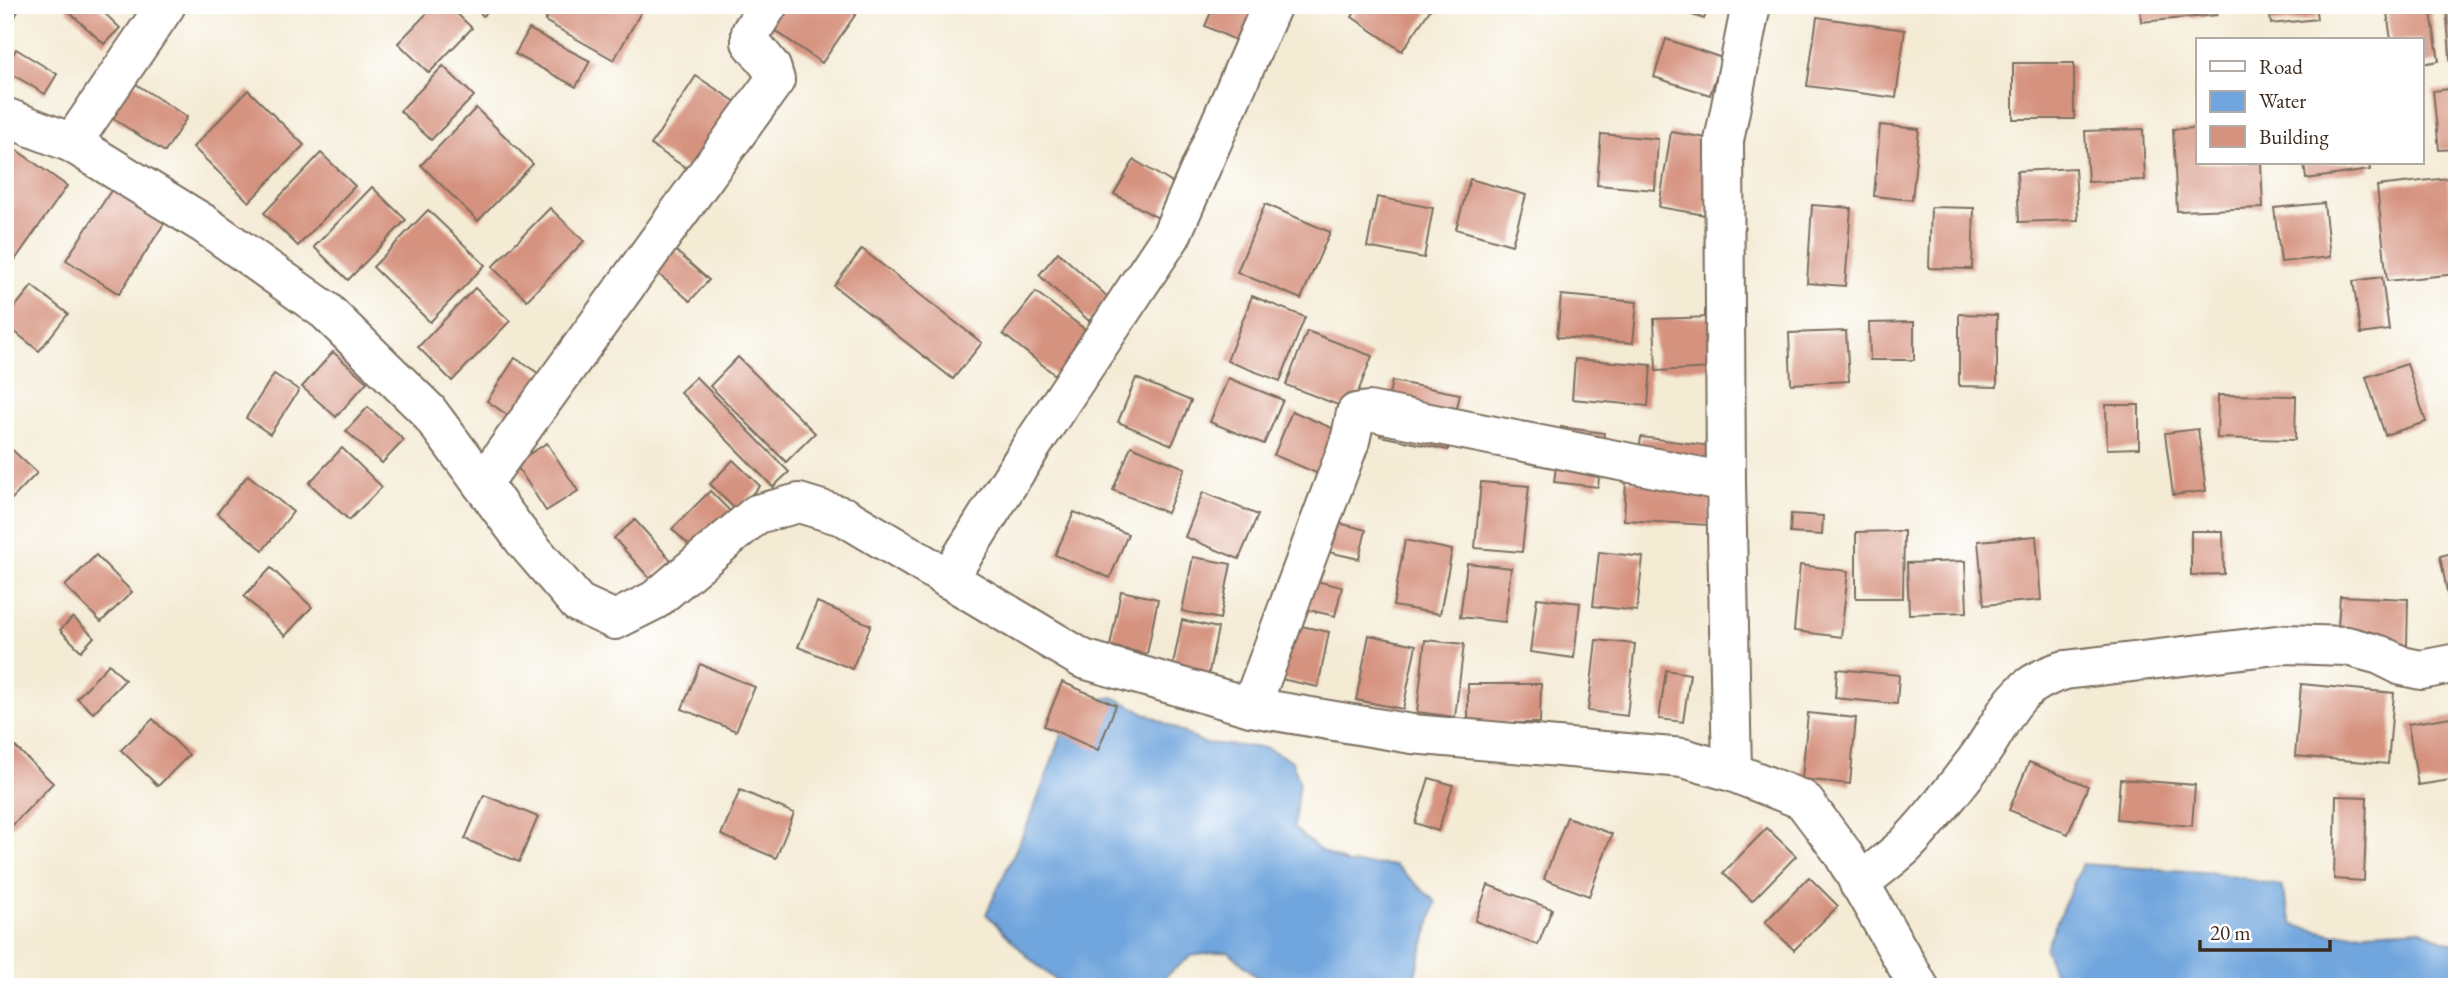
<svg xmlns="http://www.w3.org/2000/svg" width="2462" height="992" font-family="'EB Garamond',serif">
<style>
.water{fill:#70a5dd;stroke:#56687e;stroke-width:2}
.building{fill:#d5927e}
.lines{fill:none;stroke-linecap:round;stroke-linejoin:round}
.minor-casing{stroke:#7c6e5e;stroke-width:42}
.minor{stroke:#fff;stroke-width:38}
</style>
<rect width="100%" height="100%" fill="#fff"/>
<filter id="ink" filterUnits="userSpaceOnUse"><feTurbulence type="fractalNoise" baseFrequency=".0143" numOctaves="2"/><feDisplacementMap in="SourceGraphic" scale="14" xChannelSelector="R" yChannelSelector="G"/><feConvolveMatrix kernelMatrix="1 2 1 2 8 2 1 2 1" color-interpolation-filters="sRGB"/></filter>
<filter id="wash" filterUnits="userSpaceOnUse"><feTurbulence type="fractalNoise" baseFrequency=".00686" numOctaves="4" result="noise"/><feDisplacementMap in="SourceGraphic" scale="28" xChannelSelector="R" yChannelSelector="G"/><feGaussianBlur stdDeviation="1.57" result="paint"/><feColorMatrix in="noise" values="0 0 0 0 0 0 0 0 0 0 0 0 0 0 0 0 0 1.4 0 .05"/><feComposite in="paint" operator="in"/></filter>
<g filter="url(#wash)">
<rect width="100%" height="100%" fill="#f4ebd5"/>
<g class="water">
<polygon points="1113,697 1204,743 1267,748 1292,761 1299,781 1294,828 1318,849 1348,864 1395,865 1436,902 1413,982 1424,987 1268,987 1228,951 1191,956 1152,987 1064,987 1031,960 986,914 1030,819 1066,724 1082,703"/>
<polygon points="2082,864 2216,873 2281,886 2293,925 2332,934 2419,929 2457,946 2457,987 2060,987 2045,949"/>
</g>
<g id="blocks">
<g class="building">
<polygon points="5,5 21,5 5,36"/>
<polygon points="70,5 96,5 120,28 104,44 66,9"/>
<polygon points="435,5 448,5 472,28 429,73 398,43"/>
<polygon points="472,5 494,5 483,16"/>
<polygon points="554,5 645,5 614,60 545,21"/>
<polygon points="782,5 856,5 860,8 822,63 767,25"/>
<polygon points="1214,5 1240,5 1262,15 1248,46 1205,26"/>
<polygon points="1360,5 1424,5 1430,10 1402,51 1352,17"/>
<polygon points="1664,5 1709,5 1704,19"/>
<polygon points="2140,5 2216,5 2217,15 2141,22"/>
<polygon points="2269,5 2315,5 2317,19 2271,24"/>
<polygon points="2457,6 2457,66 2451,67 2446,7"/>
<polygon points="2430,7 2439,61 2422,64 2422,40 2391,40 2387,13"/>
<polygon points="1817,17 1905,30 1896,98 1807,86"/>
<polygon points="529,29 590,61 576,87 515,54"/>
<polygon points="1666,39 1722,58 1710,95 1654,77"/>
<polygon points="16,49 57,74 45,94 5,70"/>
<rect x="2013" y="63" width="61" height="56"/>
<polygon points="443,66 474,96 431,140 400,111"/>
<polygon points="696,76 736,102 691,171 651,145"/>
<polygon points="128,79 187,117 165,152 106,114"/>
<polygon points="2457,88 2457,149 2439,150 2433,91"/>
<polygon points="248,90 304,145 249,202 193,147"/>
<polygon points="476,108 533,164 478,221 421,165"/>
<polygon points="1880,125 1919,129 1912,200 1874,196"/>
<polygon points="2198,128 2198,163 2261,163 2263,208 2177,211 2173,129"/>
<polygon points="2143,129 2145,180 2088,182 2085,131"/>
<polygon points="1671,132 1719,140 1705,215 1659,207"/>
<polygon points="1601,134 1658,139 1655,190 1597,185"/>
<polygon points="8,144 67,186 5,274 5,149"/>
<polygon points="321,153 355,186 298,246 264,213"/>
<polygon points="1134,160 1176,185 1158,218 1114,194"/>
<polygon points="2304,163 2369,163 2370,170 2306,179"/>
<polygon points="2075,168 2078,220 2019,222 2017,171"/>
<polygon points="2448,178 2457,274 2387,281 2377,186"/>
<polygon points="1470,179 1526,195 1512,245 1456,229"/>
<polygon points="372,187 406,220 348,280 314,247"/>
<polygon points="112,189 165,222 119,294 66,260"/>
<polygon points="1377,197 1433,208 1424,258 1367,247"/>
<polygon points="2324,203 2330,257 2281,262 2274,208"/>
<polygon points="1265,204 1330,232 1301,299 1237,272"/>
<polygon points="1812,205 1851,208 1845,286 1807,283"/>
<polygon points="1931,207 1974,208 1972,269 1929,268"/>
<polygon points="550,208 584,241 527,300 492,267"/>
<polygon points="428,210 485,265 430,322 373,267"/>
<polygon points="668,244 709,280 690,301 649,266"/>
<polygon points="862,249 982,343 953,379 834,286"/>
<polygon points="1058,252 1109,298 1089,321 1039,275"/>
<polygon points="2382,277 2389,330 2361,334 2353,281"/>
<polygon points="32,286 68,314 39,351 5,324 5,319"/>
<polygon points="475,288 510,321 452,381 418,347"/>
<polygon points="1036,292 1091,334 1058,377 1003,334"/>
<polygon points="1561,295 1637,302 1633,343 1557,337"/>
<polygon points="1252,296 1305,317 1280,381 1227,361"/>
<polygon points="1959,314 1997,315 1997,387 1959,386"/>
<polygon points="1711,317 1714,368 1656,371 1654,319"/>
<polygon points="1914,322 1914,360 1870,360 1869,323"/>
<polygon points="1307,331 1372,356 1351,410 1286,385"/>
<polygon points="1846,331 1849,381 1791,384 1789,333"/>
<polygon points="333,352 367,382 336,417 302,387"/>
<polygon points="738,357 815,433 786,462 710,386"/>
<polygon points="515,358 541,375 512,418 487,401"/>
<polygon points="1575,359 1651,365 1648,406 1572,399"/>
<polygon points="2407,364 2426,422 2385,435 2366,377"/>
<polygon points="274,374 299,390 270,434 246,418"/>
<polygon points="696,377 789,472 773,487 680,392"/>
<polygon points="1136,378 1191,401 1172,445 1118,422"/>
<polygon points="1228,378 1283,400 1264,444 1210,422"/>
<polygon points="1392,381 1460,394 1448,450 1380,436"/>
<polygon points="2218,395 2296,396 2295,440 2217,438"/>
<polygon points="2106,405 2139,405 2139,448 2107,449"/>
<polygon points="368,407 404,440 382,463 346,431"/>
<polygon points="1292,411 1346,434 1328,478 1274,455"/>
<polygon points="1561,427 1604,433 1598,487 1554,482"/>
<polygon points="2198,429 2206,491 2173,495 2165,433"/>
<polygon points="1641,437 1718,447 1715,469 1638,458"/>
<polygon points="5,443 37,473 5,506"/>
<polygon points="547,443 578,491 546,511 515,463"/>
<polygon points="1131,446 1185,468 1167,513 1113,490"/>
<polygon points="342,448 382,487 349,520 309,483"/>
<polygon points="733,460 760,486 736,510 710,484"/>
<polygon points="248,475 293,512 263,550 217,513"/>
<polygon points="1626,480 1712,486 1709,525 1624,520"/>
<polygon points="1481,482 1529,486 1522,552 1475,548"/>
<polygon points="710,491 732,513 695,551 672,529"/>
<polygon points="1203,492 1258,515 1239,559 1185,537"/>
<polygon points="1074,512 1128,534 1110,578 1055,555"/>
<polygon points="1791,514 1823,516 1822,535 1790,533"/>
<polygon points="635,520 671,560 650,579 614,538"/>
<polygon points="1331,521 1366,530 1359,559 1324,551"/>
<polygon points="1904,531 1903,598 1856,598 1856,532"/>
<polygon points="2191,531 2223,531 2224,574 2191,575"/>
<polygon points="2036,536 2041,600 1984,605 1978,541"/>
<polygon points="1405,540 1452,550 1440,614 1393,606"/>
<polygon points="1599,552 1643,557 1637,611 1593,606"/>
<polygon points="2457,552 2457,626 2454,626 2440,556"/>
<polygon points="96,555 132,592 101,622 65,586"/>
<polygon points="1193,557 1231,564 1220,619 1182,611"/>
<polygon points="1965,561 1967,612 1909,614 1907,563"/>
<polygon points="1467,563 1511,568 1505,622 1460,617"/>
<polygon points="1800,565 1848,571 1841,637 1794,631"/>
<polygon points="271,568 312,607 285,636 244,596"/>
<polygon points="1307,579 1342,587 1335,616 1300,608"/>
<polygon points="1121,591 1158,599 1147,654 1110,646"/>
<polygon points="2340,596 2408,599 2407,646 2337,642"/>
<polygon points="1537,598 1580,603 1574,658 1530,652"/>
<polygon points="817,602 871,625 852,669 798,647"/>
<polygon points="73,617 94,637 81,651 60,630"/>
<polygon points="1182,620 1218,628 1207,682 1171,674"/>
<polygon points="1292,624 1329,632 1318,687 1281,679"/>
<polygon points="1369,635 1416,645 1403,709 1356,700"/>
<polygon points="1425,640 1464,644 1455,717 1417,712"/>
<polygon points="1596,640 1635,644 1627,716 1588,711"/>
<polygon points="109,664 125,680 93,713 77,698"/>
<polygon points="700,664 755,687 736,731 682,709"/>
<polygon points="1837,669 1899,675 1897,704 1835,698"/>
<polygon points="1666,670 1690,674 1683,722 1659,719"/>
<polygon points="1062,682 1116,705 1098,750 1044,726"/>
<polygon points="1468,684 1541,684 1540,723 1468,723"/>
<polygon points="2301,684 2394,693 2388,764 2295,756"/>
<polygon points="1808,713 1856,718 1850,784 1802,779"/>
<polygon points="2457,716 2457,779 2418,785 2408,724"/>
<polygon points="153,719 189,755 158,786 121,750"/>
<polygon points="5,737 53,783 5,833"/>
<polygon points="2029,762 2088,786 2068,834 2009,810"/>
<polygon points="1429,778 1453,785 1438,831 1415,823"/>
<polygon points="2120,779 2195,785 2192,826 2117,819"/>
<polygon points="740,790 794,813 776,858 721,835"/>
<polygon points="484,795 538,817 519,862 465,839"/>
<polygon points="2336,796 2367,797 2364,881 2334,879"/>
<polygon points="1567,817 1612,834 1589,896 1544,879"/>
<polygon points="1767,828 1796,856 1752,901 1723,873"/>
<polygon points="1809,877 1838,906 1794,950 1765,922"/>
<polygon points="1488,885 1552,909 1538,945 1475,921"/>
</g>
</g>
</g>
<g filter="url(#ink)">
<use href="#blocks" fill-opacity="0" stroke="#7c6e5e" stroke-width="2"/>
<g class="lines">
<g class="minor-casing">
<g id="minor">
<polyline points="5,117 72,143 204,224 326,311 428,411 523,539 578,603 615,620 655,600 757,514 799,503 845,517 1083,659 1251,707 1412,734 1683,758 1732,772 1803,800 1842,852 1919,987"/>
<polyline points="72,143 166,5"/>
<polyline points="482,484 775,80 771,67 751,42 751,32 768,5"/>
<polyline points="948,579 1033,444 1171,236 1272,5"/>
<polyline points="1251,707 1350,441 1356,413 1369,411 1726,482"/>
<polyline points="1732,772 1726,482 1724,141 1751,5"/>
<path d="M1859,884C1874,871 1891,859 1905,846C1928,823 1954,789 1974,763C2007,721 2006,687 2065,670L2285,644L2347,646L2380,655L2402,666L2421,670L2457,663"/>
</g>
</g>
<use href="#minor" class="minor"/>
</g>
</g>
<rect width="2462" height="992" fill="none" stroke="#fff" stroke-width="28"/>
<rect x="2196" y="38" width="228" height="126" fill="#ffffff" stroke="#b1aaa5" stroke-width="2"/>
<rect x="2210" y="61" width="35" height="10" fill="#ffffff" stroke="#b1aaa5" stroke-width="2"/>
<text x="2259" y="74" font-size="21" fill="#3b2a1e">Road</text>
<rect x="2210" y="91" width="35" height="21" fill="#70a5dd" stroke="#b1aaa5" stroke-width="2"/>
<text x="2259" y="108" font-size="21" fill="#3b2a1e">Water</text>
<rect x="2210" y="126" width="35" height="21" fill="#d5927e" stroke="#b1aaa5" stroke-width="2"/>
<text x="2259" y="144" font-size="21" fill="#3b2a1e">Building</text>
<path d="M2200 940v10h130v-10" fill="none" stroke="#3b2a1e" stroke-width="3.5"/>
<text x="2210" y="940" font-size="21" fill="#3b2a1e" stroke="#ffffff" stroke-width="5" paint-order="stroke">20 m</text>
</svg>
